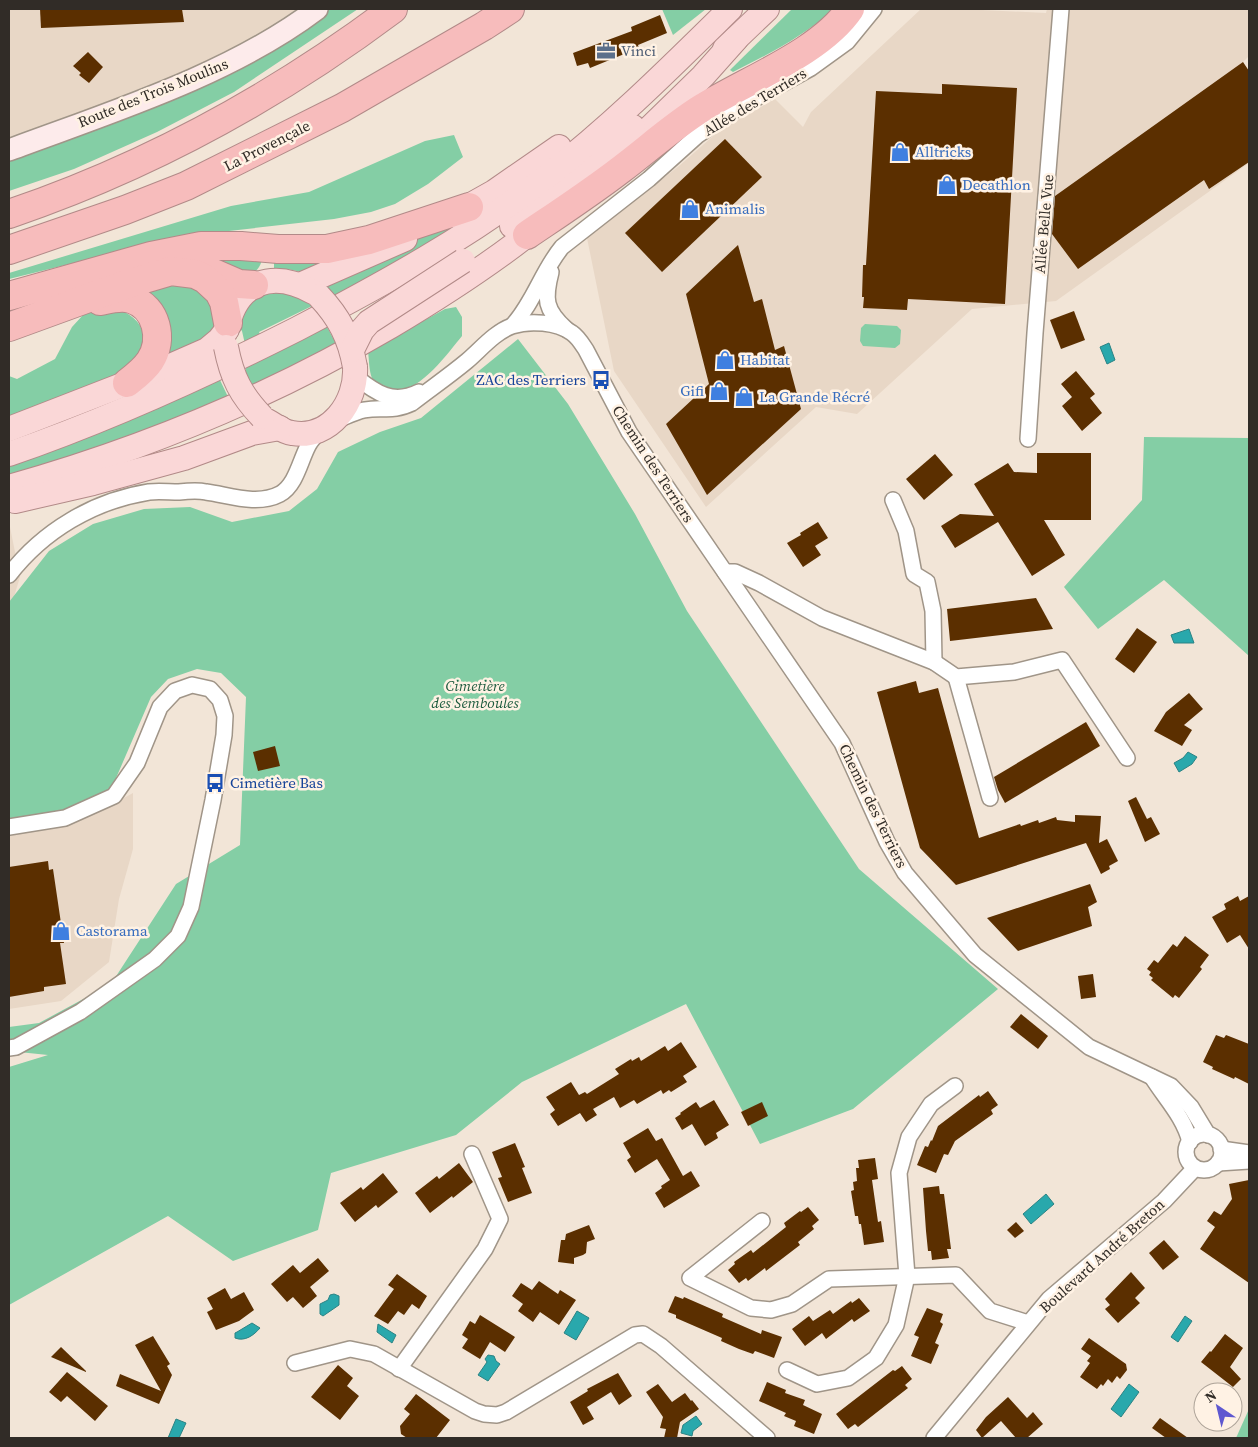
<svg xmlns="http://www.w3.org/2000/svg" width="1258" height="1447" font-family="'Source Serif 4',serif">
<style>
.commercial{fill:#e8d7c6}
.green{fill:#84cea5}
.water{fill:#29a8ac;stroke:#2b8384}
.building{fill:#5b2f00}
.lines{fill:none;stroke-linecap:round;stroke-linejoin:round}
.street-casing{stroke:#a09588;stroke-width:18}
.secondary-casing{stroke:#a09588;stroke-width:24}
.primary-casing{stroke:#b28a88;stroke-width:26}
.highway-casing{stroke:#b28a88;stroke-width:30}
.street{stroke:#fff;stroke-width:15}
.secondary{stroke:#fdebeb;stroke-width:21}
.primary{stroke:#fad7d7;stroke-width:24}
.highway{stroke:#f7bcbc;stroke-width:28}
.primary-bridge-casing{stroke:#b28a88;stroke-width:26;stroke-linecap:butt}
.primary-bridge{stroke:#fad7d7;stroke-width:24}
.labels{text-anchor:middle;stroke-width:5;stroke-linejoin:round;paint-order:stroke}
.service-label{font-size:15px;fill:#4e5e75;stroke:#fff2e4;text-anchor:start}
.street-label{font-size:15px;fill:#312c27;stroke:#fff2e4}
.shop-label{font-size:15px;fill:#366cbe;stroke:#fff2e4;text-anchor:start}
.transit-label{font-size:15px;fill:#164399;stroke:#fff2e4;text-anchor:end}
.park-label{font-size:15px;font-style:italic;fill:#1d5b3e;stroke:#fff2e4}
</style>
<rect width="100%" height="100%" fill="#f2e5d7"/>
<g class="commercial">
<polygon points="9,9 324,9 9,155"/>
<polygon points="921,9 961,9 1046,13 1047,9 1249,9 1249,56 1243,62 1249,71 1249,163 1056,301 972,309 857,414 816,407 706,507 614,371 587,238 679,166 720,130 775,99 803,127 811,112"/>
<polygon points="9,522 20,577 9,613"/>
<polygon points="133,793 133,849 119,899 109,962 61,1001 9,1009 9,824 100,811"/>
</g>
<g class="green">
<polygon points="329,9 358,9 234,92 157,132 74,169 9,191 9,161 169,100 247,60"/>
<polygon points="662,9 706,9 673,35"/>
<path d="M792,9H834C804,36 769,54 733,72L730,70Z"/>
<polygon points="454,135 463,157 428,184 395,204 371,212 334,219 211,233 134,248 9,279 9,273 231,206 309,192 425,141"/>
<polygon points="470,215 440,239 334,297 318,283"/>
<polygon points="374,245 307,273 287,269 274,270 274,256"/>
<path d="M214,252L262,255C262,263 260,267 254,273L219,267Z"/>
<path d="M169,276L207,292L218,320C207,343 179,352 157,363L141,296Z"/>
<path d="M283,291L302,298L312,306L259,332L269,354L327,327L337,345L253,389L244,373L249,362L242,331L238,326C250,299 253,295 283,291Z"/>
<path d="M456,307L462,317V336C447,354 412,404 384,388C379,386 375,383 372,378C369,371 369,359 368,351L445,309Z"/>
<path d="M117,309C129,313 141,321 143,334C145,343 137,358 130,365C116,378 96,383 79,391C56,401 32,411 9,421V376L17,379L55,359L72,327L83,315L91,311Z"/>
<polygon points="865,324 897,326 901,330 900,344 895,348 863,346 860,341 861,328"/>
<polygon points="518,339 568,404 635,514 687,611 859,869 998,989 853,1109 760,1144 686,1004 522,1082 456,1135 331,1173 318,1230 233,1261 168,1216 9,1305 9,1067 48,1055 9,1051 9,1027 39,1023 111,984 176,884 240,845 246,697 221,673 197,669 168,679 151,697 110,792 61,813 9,820 9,602 49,551 93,524 144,509 190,507 232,522 289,511 317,489 338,452 380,432 421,418"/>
<polygon points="219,378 229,399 171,425 9,476 9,466 67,446 117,425"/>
<polygon points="1144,437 1249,438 1249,656 1164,580 1098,629 1064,587 1142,500"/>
<polygon points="1249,1409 1249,1438 1236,1438"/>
</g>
<g class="water">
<polygon points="1109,343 1115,360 1107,364 1100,347"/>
<polygon points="1189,629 1194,643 1174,643 1171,635"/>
<polygon points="1188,752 1197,757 1192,764 1179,772 1174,763 1183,758"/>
<polygon points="1046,1194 1054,1204 1031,1224 1023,1214"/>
<polygon points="334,1294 339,1296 339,1305 323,1316 320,1314 320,1304 328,1300 330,1295"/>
<polygon points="577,1311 589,1318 576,1340 564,1333"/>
<polygon points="1185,1316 1192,1321 1178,1342 1171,1337"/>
<path d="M252,1323L260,1328C254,1335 245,1342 235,1338V1333L237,1332Z"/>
<polygon points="378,1324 396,1335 392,1343 377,1332"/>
<polygon points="488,1355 494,1356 496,1361 500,1364 488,1381 478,1375 487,1362 485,1359"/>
<polygon points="1129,1384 1139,1392 1121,1417 1111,1409"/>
<polygon points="696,1416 702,1424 693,1431 692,1436 681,1433 683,1425"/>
<polygon points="176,1419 186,1423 179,1438 168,1438"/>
</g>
<g class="building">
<polygon points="40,9 182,9 184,22 41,28"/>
<polygon points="660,15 667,33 638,45 639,48 590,68 588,63 577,66 573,53 632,31 631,27"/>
<polygon points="88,52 103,67 89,83 79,75 81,73 73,66"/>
<polygon points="1243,62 1249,71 1249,162 1209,189 1204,180 1078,269 1052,234 1055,196"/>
<polygon points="942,84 1017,88 1005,304 908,299 907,310 863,308 864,297 862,297 863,265 866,265 876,91 942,94"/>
<polygon points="725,139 762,177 662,272 625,233"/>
<polygon points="738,245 754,302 762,299 775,350 784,346 801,409 707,495 666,424 709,384 686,294"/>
<polygon points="1074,311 1085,340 1061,349 1050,320"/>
<polygon points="1076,371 1095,394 1090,398 1102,413 1082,431 1062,406 1072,397 1061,384"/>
<polygon points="1037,453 1091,453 1091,520 1044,520 1065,555 1032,576 998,522 955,548 941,526 960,514 994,516 974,484 1008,463 1014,472 1037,473"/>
<polygon points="935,454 953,475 924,500 906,479"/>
<polygon points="818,522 828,538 815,546 821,555 803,567 787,543 801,535 800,533"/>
<polygon points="1036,598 1053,629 950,641 947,609"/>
<polygon points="1137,628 1157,642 1134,673 1115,659"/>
<polygon points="916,681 919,693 938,688 979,838 1020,824 1021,826 1038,820 1039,823 1056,817 1057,820 1075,822 1075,815 1101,816 1099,843 1107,839 1118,861 1109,866 1110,869 1101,874 1086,843 956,885 920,848 877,692"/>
<polygon points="1189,693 1203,709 1184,725 1192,730 1182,746 1154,731 1166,712"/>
<polygon points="1086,722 1100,746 1005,803 998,790 994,777"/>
<polygon points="275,746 280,766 258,771 253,752"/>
<polygon points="1136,797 1147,819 1151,817 1160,834 1145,842 1128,801"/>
<polygon points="48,861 49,870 53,869 62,930 64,943 60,943 66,984 44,987 44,991 9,997 9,867"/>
<polygon points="1090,884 1097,902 1088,907 1092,926 1018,951 987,918"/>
<polygon points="1238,896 1240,901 1249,896 1249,949 1240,935 1227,943 1212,917 1226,909 1224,904"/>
<polygon points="1185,936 1209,955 1200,967 1202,969 1179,998 1175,995 1173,998 1151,980 1153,978 1149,975 1151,972 1147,969 1154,960 1158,963 1173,944 1177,947"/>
<polygon points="1093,974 1096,997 1081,999 1078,976"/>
<polygon points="1021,1014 1048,1036 1038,1049 1010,1027"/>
<polygon points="1216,1035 1224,1038 1226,1035 1249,1044 1249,1084 1235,1077 1234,1079 1212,1069 1213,1067 1203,1062"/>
<polygon points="681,1042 697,1067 683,1076 687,1082 671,1092 669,1090 663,1094 661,1090 637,1104 634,1100 620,1108 614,1097 593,1109 597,1115 586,1122 580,1113 558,1126 550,1114 555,1110 546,1097 571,1082 579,1095 585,1092 587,1094 619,1074 615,1069 631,1059 632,1061 639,1057 641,1061 665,1046 668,1051"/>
<polygon points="988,1091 998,1105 991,1110 993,1114 955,1141 948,1155 944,1154 936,1173 917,1165 925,1146 928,1147 931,1140 932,1141 938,1126 979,1095 980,1097"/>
<polygon points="714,1100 729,1125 716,1133 718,1138 705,1146 692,1124 682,1130 675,1118 681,1114 680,1113 696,1102 700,1108"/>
<polygon points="762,1102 768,1116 748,1126 741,1112"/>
<polygon points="648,1128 656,1141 662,1138 683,1176 691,1171 700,1186 664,1208 655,1193 662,1188 661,1186 670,1180 657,1159 635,1173 627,1160 631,1157 623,1143"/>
<polygon points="515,1143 525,1167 522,1168 532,1193 508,1202 498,1178 502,1177 492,1152"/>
<polygon points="875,1158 878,1179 872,1180 878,1222 881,1221 884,1242 864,1245 861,1224 859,1224 858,1216 855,1216 851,1191 854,1190 853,1182 857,1181 856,1168 859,1168 858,1160"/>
<polygon points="459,1163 473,1182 453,1198 452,1196 430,1213 415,1193 437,1176 439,1179"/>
<polygon points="383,1173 398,1192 378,1208 376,1205 355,1222 340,1203 361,1187 363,1190"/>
<polygon points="1249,1180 1249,1283 1200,1249 1215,1227 1207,1221 1214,1211 1221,1215 1232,1199 1229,1184"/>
<polygon points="939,1186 940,1194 944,1194 951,1249 947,1249 949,1258 932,1260 931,1251 928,1251 926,1231 923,1188"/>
<polygon points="808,1207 819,1220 812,1226 814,1229 798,1242 800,1245 766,1271 765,1268 748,1281 746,1278 739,1283 728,1270 735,1264 734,1262 751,1250 753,1253 786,1227 784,1223 800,1211 801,1212"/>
<polygon points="1016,1222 1024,1231 1015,1238 1007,1230"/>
<polygon points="589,1225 595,1239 587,1242 586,1253 583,1255 574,1258 574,1264 558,1262 561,1240 565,1240 566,1234"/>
<polygon points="1164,1240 1179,1257 1163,1270 1149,1253"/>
<polygon points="318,1258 329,1271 310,1287 317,1296 303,1308 293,1297 287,1302 271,1284 293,1265 300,1273"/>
<polygon points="1131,1272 1145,1288 1135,1298 1140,1303 1118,1323 1105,1309 1110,1305 1105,1299"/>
<polygon points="397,1274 427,1296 419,1309 412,1304 404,1315 398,1311 388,1324 374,1316 394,1289 388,1285"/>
<polygon points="539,1281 558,1294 560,1290 576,1300 559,1325 540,1312 533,1322 518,1311 523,1304 512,1296 521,1283 532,1290"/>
<polygon points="225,1288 231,1299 244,1292 254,1310 239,1321 216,1330 207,1312 213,1309 207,1298"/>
<polygon points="675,1296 683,1299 684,1297 723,1314 722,1317 761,1334 762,1330 782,1337 774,1358 755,1351 753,1354 739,1349 721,1341 722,1338 676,1318 676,1315 668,1312"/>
<polygon points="859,1298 870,1311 854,1322 852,1319 826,1339 822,1333 805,1346 792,1329 809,1316 813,1321 830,1310 833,1314 851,1301 852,1303"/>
<polygon points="927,1308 943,1314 940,1322 943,1324 935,1343 939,1345 931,1364 911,1356 919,1337 914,1335"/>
<polygon points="480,1315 515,1337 505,1352 490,1342 480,1359 462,1348 468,1339 462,1335 470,1321 475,1324"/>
<polygon points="1225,1334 1243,1348 1230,1367 1241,1379 1233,1387 1201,1362 1210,1351 1211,1352"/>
<polygon points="153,1336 170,1364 167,1366 172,1375 159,1404 116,1386 120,1374 161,1391 135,1345"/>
<polygon points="1089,1338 1126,1364 1127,1370 1120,1379 1117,1376 1112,1383 1108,1379 1103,1386 1101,1384 1097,1389 1080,1377 1090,1363 1087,1361 1091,1356 1081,1349"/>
<polygon points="61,1347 86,1371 86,1372 51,1357"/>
<polygon points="338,1365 353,1378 347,1386 359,1396 340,1420 311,1397"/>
<polygon points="902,1366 912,1379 905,1385 908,1388 858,1427 855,1424 848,1429 836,1414 893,1370 895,1371"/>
<polygon points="67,1372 108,1406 95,1421 67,1396 61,1402 49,1392"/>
<polygon points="618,1373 632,1396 619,1405 611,1392 587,1407 594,1419 583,1425 570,1402 588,1391 587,1389"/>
<polygon points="767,1382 786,1390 785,1393 805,1400 803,1405 822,1414 814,1434 794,1426 796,1421 784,1416 786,1413 759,1401"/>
<polygon points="658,1384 672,1402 685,1393 691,1401 692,1400 699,1409 680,1422 677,1438 664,1438 666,1429 660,1428 663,1417 646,1392"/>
<polygon points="416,1394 450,1420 436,1438 407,1438 401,1434 400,1426 410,1414 404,1409"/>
<polygon points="1008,1397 1027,1418 1033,1412 1043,1424 1027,1438 1016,1438 1001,1421 982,1438 976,1430 986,1417"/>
<polygon points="1160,1418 1188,1438 1166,1438 1152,1428"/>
</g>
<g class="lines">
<g class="street-casing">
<g id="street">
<path d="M551,272C544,299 545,310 566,329"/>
<path d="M513,325C534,302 542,271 562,247L649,179L698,135L736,109L811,68L847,42L874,9"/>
<path d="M356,377C376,393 393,405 419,392"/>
<path d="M337,420C345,417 355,412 364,410C384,406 391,413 412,403C430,389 449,376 467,361C481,349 495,332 512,326C530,320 557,322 572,333C578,337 582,344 586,350L629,432L842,743L887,842L905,873L975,955L1089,1047L1171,1086L1191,1107L1208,1135"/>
<polyline points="1028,439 1035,333 1061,9"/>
<polyline points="893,500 906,531 914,574 927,582 933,611 934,662"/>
<polyline points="725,572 735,572 759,583 822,618 934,662 956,677 1014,672 1062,660 1127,758"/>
<path d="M9,575C43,531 93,501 149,492C158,491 169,492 179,492C188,491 197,490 206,492C229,495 257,506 280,494C296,485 300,461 308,446C311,440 316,435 320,431"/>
<polyline points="956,677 990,798"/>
<polyline points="9,827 65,818 114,796 137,763 160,707 175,691 192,685 210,689 220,700 225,716 224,735 213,800 191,907 178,936 155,959 80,1012 16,1047 9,1048"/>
<path d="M1152,1077C1165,1098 1184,1117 1190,1142"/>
<circle cx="1204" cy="1152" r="18"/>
<polyline points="1221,1149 1249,1153"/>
<polyline points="1218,1163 1249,1161"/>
<polyline points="762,1221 690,1278 751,1308 771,1310 792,1304 829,1279 956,1275 990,1311 1028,1323"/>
<polyline points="295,1363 350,1349 374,1354 475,1411 484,1414 497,1415 506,1412 635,1335 643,1334 661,1346 767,1438"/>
<polyline points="399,1369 485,1249 500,1219 472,1154"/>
<polyline points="787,1370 817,1384 848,1378 876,1358 896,1325 907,1276 899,1173 909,1137 931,1104 955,1086"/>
<polyline points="934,1438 1049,1299 1164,1201 1195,1168"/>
</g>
</g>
<g class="secondary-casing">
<path id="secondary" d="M9,150C111,112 230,75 317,9"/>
</g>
<g class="primary-casing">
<g id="primary">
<polyline points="725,49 767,9"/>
<polyline points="625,152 703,76 736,39"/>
<polyline points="453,215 494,192 559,147"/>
<polyline points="512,226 633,127"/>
<polyline points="300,285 405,239"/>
<path d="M227,329C236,282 272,269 313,292"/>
<path d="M267,421C275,425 283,432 292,433C330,440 357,402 355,367"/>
<polyline points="9,429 166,368 207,350 219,340 226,331"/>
<path d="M9,454C108,420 204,376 297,329C383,284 469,237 546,177C612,126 671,67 730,9"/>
<path d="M9,487C144,449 270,397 391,326C443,295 494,262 541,224"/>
<polyline points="15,501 93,483 184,458 252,433 280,428"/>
</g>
</g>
<g class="highway-casing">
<g id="highway">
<path d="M9,214C147,167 277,96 393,9"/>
<path d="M527,235C558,214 590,193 620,170C648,149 673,126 702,108C747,80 821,52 850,9"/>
<polyline points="9,250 125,210 186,186 342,108 484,26 510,9"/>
<polyline points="200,267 239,284 254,285"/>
<polyline points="9,296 151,256 201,246 241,246 278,249 327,249 369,240 469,207"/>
<path d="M100,301C110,299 121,296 131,299C157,307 164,340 150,361C144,370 136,376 127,383"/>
<polyline points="9,327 127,284 171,271 195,274 205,279 219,292 224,302 228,323"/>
</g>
</g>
<use href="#street" class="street"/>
<use href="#secondary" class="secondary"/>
<use href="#primary" class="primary"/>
<use href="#highway" class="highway"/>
<g class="primary-bridge-casing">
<g id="primary-bridge">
<path d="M319,296C339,317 350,338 355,367"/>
<path d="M226,347C232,378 241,395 262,417"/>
<polyline points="352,350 362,330 369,322 463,261"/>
</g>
</g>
<use href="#primary-bridge" class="primary-bridge"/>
</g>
<defs>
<g id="office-bare" transform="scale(1.5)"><path d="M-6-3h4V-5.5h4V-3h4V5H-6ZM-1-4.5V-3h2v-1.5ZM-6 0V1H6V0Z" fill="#5c6f8a" stroke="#fff2e4" stroke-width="2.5" paint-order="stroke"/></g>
<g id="shop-bare" transform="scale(1.5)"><path d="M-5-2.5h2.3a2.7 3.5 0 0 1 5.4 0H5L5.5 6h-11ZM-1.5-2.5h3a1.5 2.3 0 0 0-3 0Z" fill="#3f7fe0" stroke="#fff2e4" stroke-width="2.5" paint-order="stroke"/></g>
<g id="bus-bare" transform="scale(1.5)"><path d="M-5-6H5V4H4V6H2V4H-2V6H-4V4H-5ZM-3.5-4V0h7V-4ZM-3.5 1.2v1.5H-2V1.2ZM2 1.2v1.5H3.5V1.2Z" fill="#1a4fb4" stroke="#fff2e4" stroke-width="2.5" paint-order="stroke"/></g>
</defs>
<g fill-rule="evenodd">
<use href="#office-bare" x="606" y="51"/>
<use href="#shop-bare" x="900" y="152"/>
<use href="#shop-bare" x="947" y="185"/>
<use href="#shop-bare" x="690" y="209"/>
<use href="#shop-bare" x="725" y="360"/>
<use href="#bus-bare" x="601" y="380"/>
<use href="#shop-bare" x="719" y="391"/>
<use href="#shop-bare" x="744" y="397"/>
<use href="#bus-bare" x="215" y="783"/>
<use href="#shop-bare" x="61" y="931"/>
</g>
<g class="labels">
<g class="service-label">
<text x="621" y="56">Vinci</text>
</g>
<g class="street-label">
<text transform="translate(153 93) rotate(-22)" y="5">Route des Trois Moulins</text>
<text transform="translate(755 102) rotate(-31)" y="5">Allée des Terriers</text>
<text transform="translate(267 146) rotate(-27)" y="5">La Provençale</text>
<text transform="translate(1044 224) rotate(-85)" y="5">Allée Belle Vue</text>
<text transform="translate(653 464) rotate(57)" y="5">Chemin des Terriers</text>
<text transform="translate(873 806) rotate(64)" y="5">Chemin des Terriers</text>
<text transform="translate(1102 1256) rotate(-42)" y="5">Boulevard André Breton</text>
</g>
<g class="shop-label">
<text x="915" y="157">Alltricks</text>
<text x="962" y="190">Decathlon</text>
<text x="705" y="214">Animalis</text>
<text x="740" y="365">Habitat</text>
<text x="704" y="396" text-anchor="end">Gifi</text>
<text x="759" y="402">La Grande Récré</text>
<text x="76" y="936">Castorama</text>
</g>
<g class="transit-label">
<text x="586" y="385">ZAC des Terriers</text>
<text x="230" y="788" text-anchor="start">Cimetière Bas</text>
</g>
<g class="park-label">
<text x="475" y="691">Cimetière<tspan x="475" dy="17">des Semboules</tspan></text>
</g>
</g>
<rect width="1258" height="1447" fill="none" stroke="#312c27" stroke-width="20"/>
<g transform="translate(1218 1407) rotate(325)"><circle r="24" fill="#fff2e4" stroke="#ada398"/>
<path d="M0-4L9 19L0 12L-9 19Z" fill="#5f58d0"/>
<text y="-8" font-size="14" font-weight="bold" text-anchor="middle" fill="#312c27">N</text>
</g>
</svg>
